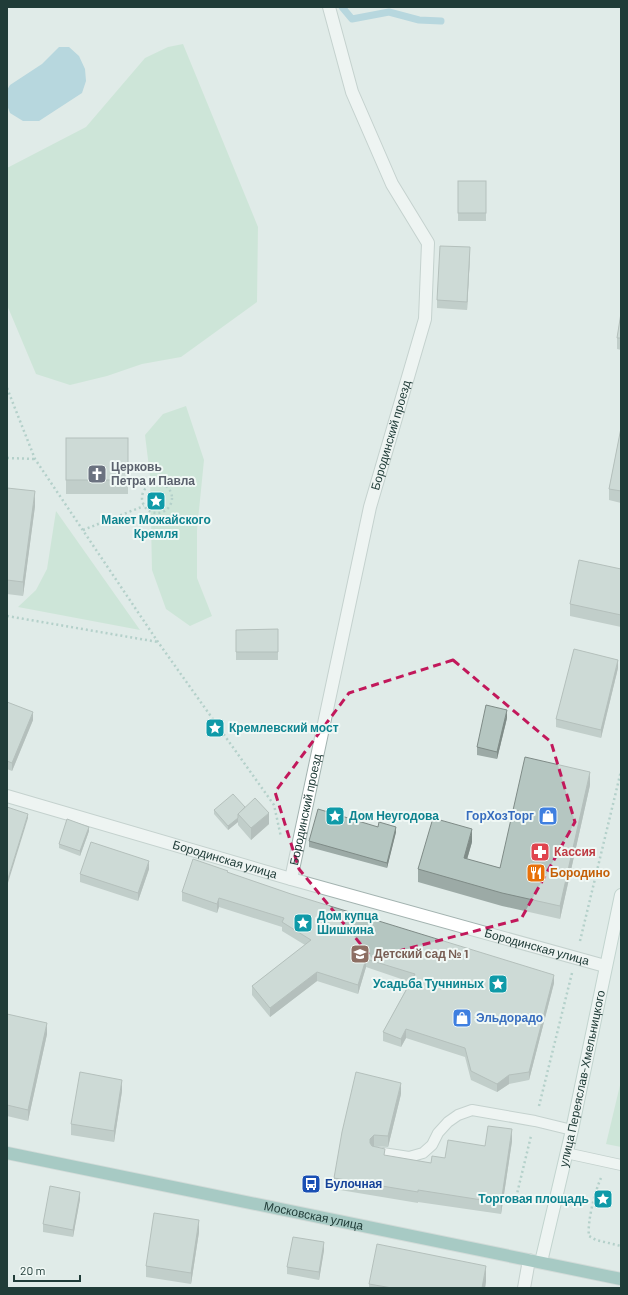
<svg xmlns="http://www.w3.org/2000/svg" width="628" height="1295" font-family="Barlow,sans-serif">
<style>
.green{fill:#b7dec6}
.water{fill:#85bed3}
.lines{fill:none;stroke-linecap:round;stroke-linejoin:round}
.stream{stroke:#85bed3;stroke-width:7}
.service-casing{stroke:#a3b3b0;stroke-width:12}
.minor-casing{stroke:#a3b3b0;stroke-width:14}
.secondary-casing{stroke:#9eb8b1;stroke-width:14}
.primary-casing{stroke:#c1c8c7;stroke-width:14}
.path{stroke:#7fb0a7;stroke-width:2.5;stroke-dasharray:2 3;stroke-linecap:butt}
.service{stroke:#fff;stroke-width:10}
.minor{stroke:#fff;stroke-width:12}
.secondary{stroke:#fff;stroke-width:12}
.primary{stroke:#62a39a;stroke-width:12}
.wall{fill:#9caaa6}
.shaded-wall{fill:#7f8b87}
.building{fill:#b5c6c1;stroke:#7f8b87}
.marked{fill:none;stroke:#c2185b;stroke-width:3;stroke-dasharray:8 5;stroke-linejoin:round}
.labels{text-anchor:middle;stroke-width:4;stroke-linejoin:round;paint-order:stroke}
.street-label{font-size:12px;fill:#203c38;stroke:#f0f8f5}
.worship-label{font-size:12px;font-weight:bold;fill:#5b616d;stroke:#f0f8f5;text-anchor:start}
.culture-label{font-size:12px;font-weight:bold;fill:#0d838f;stroke:#f0f8f5;text-anchor:start}
.shop-label{font-size:12px;font-weight:bold;fill:#366cbe;stroke:#f0f8f5;text-anchor:end}
.health-label{font-size:12px;font-weight:bold;fill:#be3a42;stroke:#f0f8f5;text-anchor:start}
.food-label{font-size:12px;font-weight:bold;fill:#c56008;stroke:#f0f8f5;text-anchor:start}
.education-label{font-size:12px;font-weight:bold;fill:#785e54;stroke:#f0f8f5;text-anchor:start}
.transit-label{font-size:12px;font-weight:bold;fill:#164399;stroke:#f0f8f5;text-anchor:start}
</style>
<rect width="100%" height="100%" fill="#e0ebe8"/>
<g class="green">
<polygon points="183,44 258,227 257,302 181,357 142,364 107,376 70,385 36,374 7,305 7,168 86,127 145,58 168,47"/>
<polygon points="186,406 204,460 197,530 197,578 212,616 190,626 166,609 152,570 150,476 145,435 163,414"/>
<polygon points="56,511 140,630 18,607 36,590 47,569"/>
<polygon points="621,1081 621,1147 606,1144"/>
</g>
<polygon class="water" points="59,47 69,47 79,56 85,69 86,81 82,93 39,121 23,121 10,113 7,105 7,90 10,85 42,64"/>
<g class="lines">
<polyline class="stream" points="342,7 352,19 389,12 419,20 441,21"/>
<g class="service-casing">
<g id="service">
<polyline points="376,1152 409,1157 423,1153 432,1145 438,1133 448,1122 458,1115 472,1110 535,1121 572,1130"/>
<polyline points="566,1153 621,1165"/>
</g>
</g>
<g class="minor-casing">
<g id="minor">
<path id="s1" d="M7,796L291,879L605,966"/>
<path id="s2" d="M291,879L370,507L425,319L428,243L392,184L352,92L329,7"/>
<polyline points="524,1288 529,1260"/>
</g>
</g>
<g class="secondary-casing">
<g id="secondary">
<path id="s3" d="M541,1262L572,1130L621,895"/>
</g>
</g>
<g class="primary-casing">
<g id="primary">
<path id="s4" d="M7,1153L621,1279"/>
</g>
</g>
<g class="path">
<polyline points="7,388 35,459 158,642 274,805 281,837"/>
<polyline points="7,458 35,459"/>
<circle cx="157" cy="498" r="15"/>
<polyline points="83,530 144,506"/>
<polyline points="7,616 158,642"/>
<polyline points="580,941 621,771"/>
<polyline points="539,1106 572,973"/>
<path d="M601,1178C595,1191 587,1222 589,1236L596,1240L621,1246"/>
<polyline points="515,1202 531,1136"/>
</g>
<use href="#service" class="service"/>
<use href="#minor" class="minor"/>
<use href="#secondary" class="secondary"/>
<use href="#primary" class="primary"/>
</g>
<g class="wall">
<rect x="458" y="181" width="28" height="40"/>
<polygon points="470,255 467,310 437,308 437,300"/>
<polygon points="621,313 621,350 617,349 617,338"/>
<polygon points="621,428 621,503 609,500 609,489"/>
<rect x="66" y="438" width="62" height="56"/>
<polygon points="7,488 35,506 23,596 7,594"/>
<polygon points="621,569 621,627 570,616 570,604"/>
<polygon points="278,629 278,660 236,660 236,630"/>
<polygon points="618,668 601,738 556,727 556,719"/>
<polygon points="7,702 33,720 12,771 7,769"/>
<polygon points="507,718 497,759 477,755 477,747"/>
<polygon points="590,785 560,919 502,906 418,882 418,869 472,842 467,859 500,868"/>
<polygon points="245,807 269,824 251,840 238,825 238,822 228,830 214,814 214,810"/>
<polygon points="378,827 396,832 387,868 309,847 309,841"/>
<polygon points="89,831 80,856 59,848 59,844"/>
<polygon points="149,869 138,901 80,882 80,874"/>
<polygon points="228,873 554,983 529,1080 509,1084 497,1092 471,1080 465,1057 406,1038 401,1047 383,1041 383,1032 410,982 366,967 358,994 317,981 270,1017 252,995 252,986 305,945 282,931 282,927 219,907 217,913 182,901 182,892"/>
<polygon points="7,1014 47,1034 28,1121 7,1116"/>
<polygon points="122,1091 114,1142 71,1135 71,1124"/>
<polygon points="401,1094 388,1147 374,1146 385,1156 431,1163 485,1146 512,1141 501,1214 418,1202 418,1203 334,1189 334,1178"/>
<polygon points="80,1199 73,1237 43,1232 43,1224"/>
<polygon points="199,1232 191,1284 146,1277 146,1266"/>
<polygon points="324,1250 319,1280 287,1274 287,1267"/>
<polygon points="486,1281 485,1288 369,1288 369,1284"/>
</g>
<g class="shaded-wall">
<polygon points="470,247 470,255 467,310 467,302"/>
<polygon points="35,491 35,506 23,596 23,582"/>
<polygon points="618,660 618,668 601,738 601,730"/>
<polygon points="507,710 507,718 497,759 497,752"/>
<polygon points="33,712 33,720 12,771 12,763"/>
<polygon points="590,772 590,785 560,919 560,906"/>
<polygon points="269,813 269,824 251,840 251,828"/>
<polygon points="28,814 28,818 7,886 7,882"/>
<polygon points="238,818 238,822 228,830 228,826"/>
<polygon points="89,827 89,831 80,856 80,851"/>
<polygon points="396,827 396,832 387,868 387,863"/>
<polygon points="472,829 472,842 464,870 464,858"/>
<polygon points="149,861 149,869 138,901 138,893"/>
<polygon points="219,898 219,907 217,913 217,904"/>
<polygon points="366,959 366,967 358,994 358,985"/>
<polygon points="317,972 317,981 270,1017 270,1008"/>
<polygon points="554,975 554,983 529,1080 529,1072"/>
<polygon points="47,1023 47,1034 28,1121 28,1110"/>
<polygon points="406,1029 406,1038 401,1047 401,1039"/>
<polygon points="509,1075 509,1084 497,1092 497,1084"/>
<polygon points="122,1080 122,1091 114,1142 114,1131"/>
<polygon points="401,1083 401,1094 388,1147 388,1136"/>
<polygon points="512,1129 512,1141 501,1214 501,1203"/>
<polygon points="374,1135 374,1146 370,1151 370,1139"/>
<polygon points="80,1192 80,1199 73,1237 73,1230"/>
<polygon points="199,1220 199,1232 191,1284 191,1273"/>
<polygon points="324,1242 324,1250 319,1280 319,1272"/>
<polygon points="486,1266 486,1281 485,1288 482,1288"/>
</g>
<g class="building">
<rect x="458" y="181" width="28" height="32"/>
<polygon points="440,246 470,247 467,302 437,300"/>
<polygon points="621,313 621,338 617,338"/>
<polygon points="621,428 621,491 609,489"/>
<rect x="66" y="438" width="62" height="42"/>
<polygon points="7,488 35,491 23,582 7,580"/>
<polygon points="579,560 621,569 621,615 570,604"/>
<polygon points="278,629 278,652 236,652 236,630"/>
<polygon points="574,649 618,660 601,730 556,719"/>
<polygon points="7,702 33,712 12,763 7,761"/>
<polygon points="486,705 507,710 497,752 477,747"/>
<polygon points="525,757 590,772 560,906 502,893 418,869 433,818 472,829 464,858 500,868"/>
<polygon points="233,794 245,807 238,814 238,818 228,826 214,810"/>
<polygon points="255,798 269,813 251,828 238,814"/>
<polygon points="7,807 28,814 7,882"/>
<polygon points="318,809 378,827 379,822 396,827 387,863 309,841"/>
<polygon points="67,819 89,827 80,851 59,844"/>
<polygon points="91,842 149,861 138,893 80,874"/>
<polygon points="193,859 228,871 227,872 291,894 554,975 529,1072 509,1075 497,1084 471,1071 465,1048 406,1029 401,1039 383,1032 415,974 366,959 358,985 317,972 270,1008 252,986 311,940 282,922 284,918 219,898 217,904 182,892"/>
<polygon points="7,1014 47,1023 28,1110 7,1105"/>
<polygon points="80,1072 122,1080 114,1131 71,1124"/>
<polygon points="356,1072 401,1083 388,1136 374,1135 370,1139 370,1143 372,1146 385,1149 384,1155 431,1163 432,1156 445,1158 448,1140 485,1146 488,1126 512,1129 501,1203 418,1190 418,1192 334,1178 342,1132"/>
<polygon points="50,1186 80,1192 73,1230 43,1224"/>
<polygon points="154,1213 199,1220 191,1273 146,1266"/>
<polygon points="293,1237 324,1242 319,1272 287,1267"/>
<polygon points="377,1244 486,1266 482,1288 392,1288 369,1284"/>
</g>
<path d="M0 0H628V1295H0ZM453,660L551,742L575,822L521,919L372,958L299,869L275,792L349,693Z" fill="#e0ebe8" fill-opacity=".55" fill-rule="evenodd"/>
<path class="marked" d="M453,660L551,742L575,822L521,919L372,958L299,869L275,792L349,693Z"/>
<defs>
<g id="church-square" transform="scale(1)"><rect x="-9" y="-9" width="18" height="18" rx="4" fill="#6b7280" stroke="#f0f8f5"/><path d="M-1.2-6h2.4v3.5h3.3v2.4h-3.3V6h-2.4V-.1h-3.3v-2.4h3.3Z" fill="#fff"/></g>
<g id="sight-square" transform="scale(1)"><rect x="-9" y="-9" width="18" height="18" rx="4" fill="#0f9aa8" stroke="#f0f8f5"/><path d="M0-6L1.8-2.2L6-1.7L2.9 1.2L3.7 5.4L0 3.3L-3.7 5.4L-2.9 1.2L-6-1.7L-1.8-2.2Z" fill="#fff"/></g>
<g id="shop-square" transform="scale(1)"><rect x="-9" y="-9" width="18" height="18" rx="4" fill="#3f7fe0" stroke="#f0f8f5"/><path d="M-5-2.5h2.3a2.7 3.5 0 0 1 5.4 0H5L5.5 6h-11ZM-1.5-2.5h3a1.5 2.3 0 0 0-3 0Z" fill="#fff"/></g>
<g id="pharmacy-square" transform="scale(1)"><rect x="-9" y="-9" width="18" height="18" rx="4" fill="#e0444e" stroke="#f0f8f5"/><path d="M-2-6h4v4h4v4h-4v4h-4v-4h-4v-4h4Z" fill="#fff"/></g>
<g id="restaurant-square" transform="scale(1)"><rect x="-9" y="-9" width="18" height="18" rx="4" fill="#e8710a" stroke="#f0f8f5"/><path d="M-5-6h1v4h1v-4h1v4h1v-4h1v5L-1.5 .5V6h-2V.5L-5-1ZM5-6V6H3V1.5H1.5Q1.5-4 5-6Z" fill="#fff"/></g>
<g id="school-square" transform="scale(1)"><rect x="-9" y="-9" width="18" height="18" rx="4" fill="#8d6e63" stroke="#f0f8f5"/><path d="M0-5L7-2L0 1L-7-2ZM-4 1L0 2.5L4 1V4Q0 6-4 4Z" fill="#fff"/></g>
<g id="bus-square" transform="scale(1)"><rect x="-9" y="-9" width="18" height="18" rx="4" fill="#1a4fb4" stroke="#f0f8f5"/><path d="M-5-6H5V4H4V6H2V4H-2V6H-4V4H-5ZM-3.5-4V0h7V-4ZM-3.5 1.2v1.5H-2V1.2ZM2 1.2v1.5H3.5V1.2Z" fill="#fff"/></g>
</defs>
<g fill-rule="evenodd">
<use href="#church-square" x="97" y="474"/>
<use href="#sight-square" x="156" y="501"/>
<use href="#sight-square" x="215" y="728"/>
<use href="#sight-square" x="335" y="816"/>
<use href="#shop-square" x="548" y="816"/>
<use href="#pharmacy-square" x="540" y="852"/>
<use href="#restaurant-square" x="536" y="873"/>
<use href="#sight-square" x="303" y="923"/>
<use href="#school-square" x="360" y="954"/>
<use href="#sight-square" x="498" y="984"/>
<use href="#shop-square" x="462" y="1018"/>
<use href="#bus-square" x="311" y="1184"/>
<use href="#sight-square" x="603" y="1199"/>
</g>
<g class="labels">
<g class="street-label">
<text dy="4" stroke="none"><textPath href="#s2" startOffset="455">Бородинский проезд</textPath></text>
<text dy="4" stroke="none"><textPath href="#s2" startOffset="71">Бородинский проезд</textPath></text>
<text dy="4" stroke="none"><textPath href="#s1" startOffset="227">Бородинская улица</textPath></text>
<text dy="4" stroke="none"><textPath href="#s1" startOffset="551">Бородинская улица</textPath></text>
<text dy="4" stroke="none"><textPath href="#s3" startOffset="188">улица Переяслав-Хмельницкого</textPath></text>
<text dy="4" stroke="none"><textPath href="#s4" startOffset="313">Московская улица</textPath></text>
</g>
<g class="worship-label">
<text x="111" y="471">Церковь<tspan x="111" dy="14">Петра и Павла</tspan></text>
</g>
<g class="culture-label">
<text x="156" y="524" text-anchor="middle">Макет Можайского<tspan x="156" dy="14">Кремля</tspan></text>
<text x="229" y="732">Кремлевский мост</text>
<text x="349" y="820">Дом Неугодова</text>
<text x="317" y="920">Дом купца<tspan x="317" dy="14">Шишкина</tspan></text>
<text x="484" y="988" text-anchor="end">Усадьба Тучниных</text>
<text x="589" y="1203" text-anchor="end">Торговая площадь</text>
</g>
<g class="shop-label">
<text x="534" y="820">ГорХозТорг</text>
<text x="476" y="1022" text-anchor="start">Эльдорадо</text>
</g>
<g class="health-label">
<text x="554" y="856">Кассия</text>
</g>
<g class="food-label">
<text x="550" y="877">Бородино</text>
</g>
<g class="education-label">
<text x="374" y="958">Детский сад № 1</text>
</g>
<g class="transit-label">
<text x="325" y="1188">Булочная</text>
</g>
</g>
<rect width="628" height="1295" fill="none" stroke="#203c38" stroke-width="16"/>
<path d="M14 1275v6h66v-6" fill="none" stroke="#203c38" stroke-width="2"/>
<text x="20" y="1275" font-size="12" fill="#203c38" stroke="#f0f8f5" stroke-width="3" paint-order="stroke">20 m</text>
</svg>
